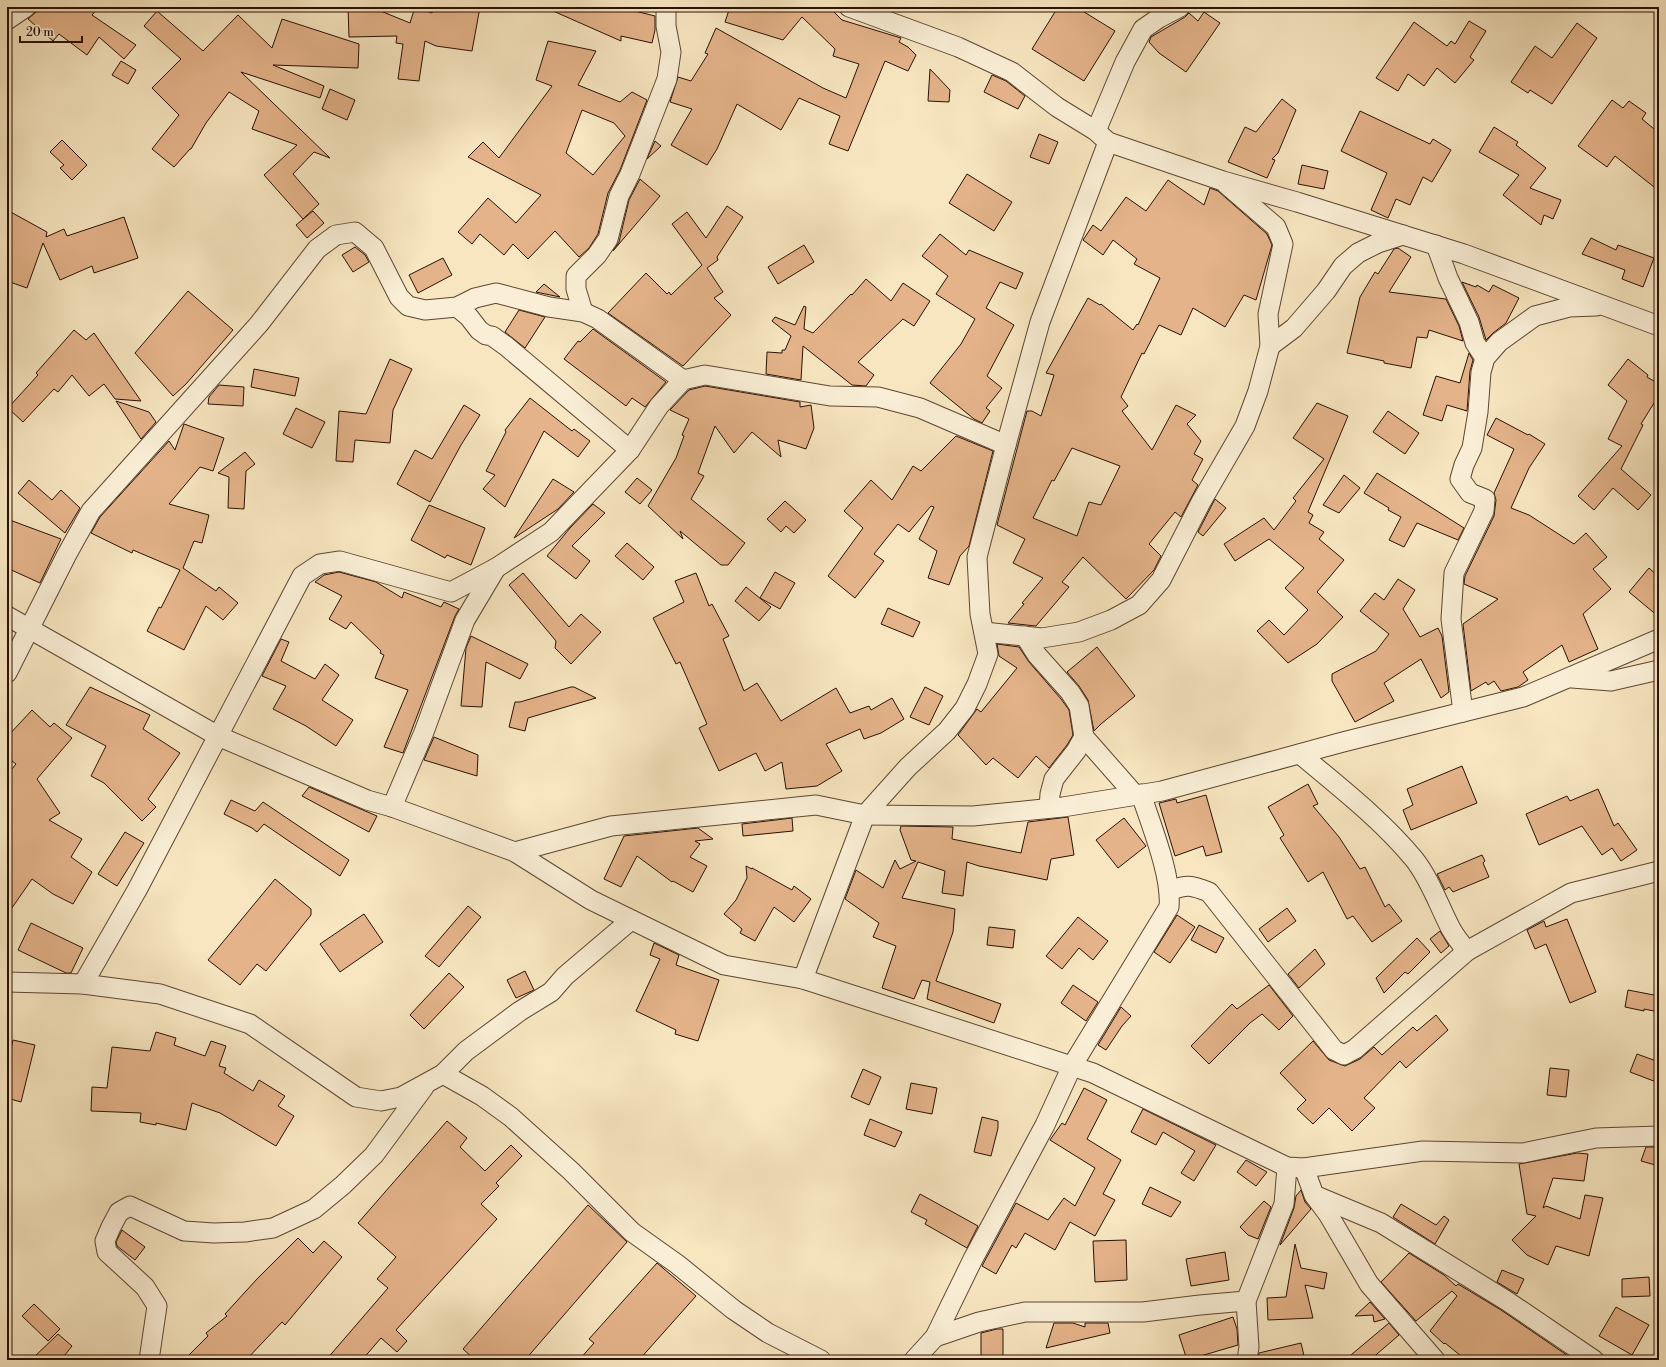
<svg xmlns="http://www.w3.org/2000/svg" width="1666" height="1367" font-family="'Libre Bodoni',serif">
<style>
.building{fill:#e4b38a;stroke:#2a1003;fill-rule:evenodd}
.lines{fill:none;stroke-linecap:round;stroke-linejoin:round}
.minor-casing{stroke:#5d4632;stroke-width:21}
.minor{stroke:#faefd6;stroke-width:19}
</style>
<rect width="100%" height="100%" fill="#f7e6c0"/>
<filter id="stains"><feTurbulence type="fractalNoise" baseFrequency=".005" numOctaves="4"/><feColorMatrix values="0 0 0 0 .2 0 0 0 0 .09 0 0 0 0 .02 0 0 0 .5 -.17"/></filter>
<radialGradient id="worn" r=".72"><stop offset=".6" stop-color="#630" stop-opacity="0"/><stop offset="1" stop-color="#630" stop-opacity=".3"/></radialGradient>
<g class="building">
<polygon points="37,7 99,7 92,15 136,45 124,59 99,37 87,55 59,34 53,41 28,19 36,12"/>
<polygon points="348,7 371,7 410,23 415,7 432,13 435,7 480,7 472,51 436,46 425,41 419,81 398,79 403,44 396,43 397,36 349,37"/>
<polygon points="544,7 619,7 655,16 655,30 652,43 621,36 621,41"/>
<polygon points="730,7 829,7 842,20 901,38 899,42 908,47 916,55 908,71 885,61 848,151 829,144 840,116 799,98 781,130 737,104 717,149 707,165 671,145 692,109 670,102 678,77 691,81 708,54 705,53 716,28 823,88 846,98 859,64 833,56 835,49 802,17 783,40 725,22"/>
<polygon points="1058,7 1076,7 1115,31 1084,81 1032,49"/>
<polygon points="157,11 203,51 238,15 272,48 282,19 359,44 358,68 273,65 324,86 320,98 241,72 330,158 314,152 293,174 319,204 303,219 264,175 297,145 252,129 259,111 229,92 206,123 191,149 190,149 174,167 152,149 179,115 152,88 181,59 144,26"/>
<polygon points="1204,12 1220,23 1186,72 1159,53 1149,42 1151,37 1185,17 1189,13 1198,21"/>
<polygon points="1469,21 1486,31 1470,57 1474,60 1455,83 1437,68 1424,86 1408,74 1398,91 1376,78 1414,22 1447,46 1451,41 1455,44"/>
<polygon points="1577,23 1597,38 1552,104 1530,90 1528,93 1511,82 1535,46 1552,58"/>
<path d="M548,41L596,51L578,85L620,102L632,92L647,100L620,170L608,193L598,234L589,248L579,257L555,231L528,259L513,244L504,255L480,234L472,244L458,232L488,198L516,223L541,195L468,157L483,142L499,158L552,86L536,80ZM582,110L614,123L625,136L593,175L566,153Z"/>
<polygon points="121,61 136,70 128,84 112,75"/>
<polygon points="930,69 950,90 949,102 928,101"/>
<polygon points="992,75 1006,81 1025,96 1018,109 984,92"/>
<polygon points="330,89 355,100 347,120 322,109"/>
<polygon points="1282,99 1296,110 1278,153 1272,159 1275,160 1267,178 1228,162 1245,127 1256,132"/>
<polygon points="1612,100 1623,108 1629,101 1646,113 1642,119 1659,133 1659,191 1615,156 1607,167 1578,146"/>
<polygon points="1360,111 1430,144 1433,139 1451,150 1432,182 1423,177 1410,205 1396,199 1388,218 1371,210 1387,173 1341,151"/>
<polygon points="1494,127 1518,142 1516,145 1546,168 1530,188 1561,200 1553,219 1544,215 1541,225 1503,195 1519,175 1479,152"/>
<polygon points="1039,134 1058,142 1049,164 1030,157"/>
<polygon points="62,140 87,165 72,180 60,168 64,165 50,152"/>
<polygon points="655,141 661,146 647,159"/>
<polygon points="1302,165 1328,171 1324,189 1298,184"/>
<polygon points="967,174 1012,202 994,231 949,203"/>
<polygon points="640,179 660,196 613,251 619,242 629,200"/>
<path d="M1168,180L1204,205L1210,188L1218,191L1267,234L1272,245L1256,300L1244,295L1225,327L1193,308L1181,335L1159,325L1144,354L1142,353L1121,397L1128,406L1122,411L1152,450L1176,405L1196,415L1187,424L1201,441L1194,454L1203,459L1192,480L1198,485L1181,517L1175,512L1149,544L1161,556L1154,570L1126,599L1083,557L1062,582L1069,587L1036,626L1008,623L1024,604L1022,603L1043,578L1013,563L1025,539L997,525L1027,411H1032L1041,416L1054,375L1046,373L1088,298L1100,305L1101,304L1133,330L1137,324L1138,325L1160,278L1134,264L1137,259L1113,240L1103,255L1083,240L1093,225L1101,231L1126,197L1146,211ZM1072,448L1120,466L1101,505L1089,502L1077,536L1033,518L1052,480L1054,481Z"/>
<polygon points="727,206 743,217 717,257 718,260 707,268 723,292 714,298 731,315 683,366 608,313 646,273 667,294 669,292 671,295 702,265 672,224 687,212 706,238"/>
<polygon points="7,210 47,232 46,237 64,229 67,236 124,217 138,258 94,273 92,266 60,280 43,243 27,288 7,281"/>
<polygon points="313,211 324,223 307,238 296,225"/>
<polygon points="940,234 966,255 969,250 1023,273 1016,289 1000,282 986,308 1014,325 987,376 1002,388 986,408 990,411 982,423 974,419 930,383 961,344 975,319 936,294 948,276 922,256"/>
<polygon points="1591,238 1616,250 1618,245 1654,258 1643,287 1622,279 1625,270 1582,254"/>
<polygon points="804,245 814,262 778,284 768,267"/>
<polygon points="355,247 365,255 369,262 353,272 342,255"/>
<polygon points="1398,248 1411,257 1389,292 1446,299 1459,326 1463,341 1429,330 1427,338 1417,337 1411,368 1384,363 1384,361 1347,353 1360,297 1375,272 1378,274 1394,249"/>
<polygon points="443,258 452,275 418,293 409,275"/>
<polygon points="866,279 891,301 903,283 930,301 914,326 903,319 858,362 874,375 866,386 852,385 803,346 801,380 766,374 767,352 782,353 782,350 785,350 791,336 772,321 775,317 795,325 804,306 806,307 804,329 813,333 851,294 852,295"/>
<polygon points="1462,282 1476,287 1477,285 1489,292 1493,285 1519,298 1506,323 1493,333 1486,340 1479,317"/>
<polygon points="544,284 560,297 536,292"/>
<polygon points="188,291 233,330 186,384 173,396 135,353"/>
<polygon points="519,310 545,317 525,348 505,332"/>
<polygon points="593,329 666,382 645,407 632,398 626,406 564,359 578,341 580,342"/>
<polygon points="74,330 86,340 94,333 141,401 115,399 104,384 89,396 72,375 58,392 54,389 23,422 8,408 38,375 36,373"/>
<polygon points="1469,353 1473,360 1470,371 1467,411 1447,405 1442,421 1423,415 1436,376 1460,383"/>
<polygon points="390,359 412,369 393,410 390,443 355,440 353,462 336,461 339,411 366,414"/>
<polygon points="1628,359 1648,375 1647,377 1659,384 1659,395 1641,424 1643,425 1621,469 1651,495 1638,510 1613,488 1594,510 1578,496 1622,446 1608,439 1627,401 1608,385"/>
<polygon points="254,369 299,378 295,396 251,387"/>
<polygon points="219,385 244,387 243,406 208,404 209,397"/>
<polygon points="705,386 800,402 800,407 811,405 814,428 806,449 778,440 781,457 752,432 734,453 715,426 698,473 704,476 691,499 745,543 728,565 721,565 680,531 683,539 648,506 676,458 684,436 682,435 689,419 670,410 689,390"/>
<polygon points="530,398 572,431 574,429 590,441 578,457 544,431 505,507 483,489 495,475 486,471 506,432 505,430"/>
<polygon points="116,401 149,412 156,422 141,439"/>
<polygon points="1317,403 1348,416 1308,512 1313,515 1309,523 1324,532 1319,539 1344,560 1317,592 1343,617 1317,644 1288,663 1257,631 1269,620 1284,635 1308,610 1285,588 1304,568 1269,539 1235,561 1224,544 1264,518 1274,530 1296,501 1293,498 1324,459 1293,438"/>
<polygon points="464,405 480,415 461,445 430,502 397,484 415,450 432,459"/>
<polygon points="296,408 325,422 312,448 283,434"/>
<polygon points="1388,411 1419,433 1405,454 1373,432"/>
<polygon points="1496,418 1528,435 1529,434 1545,444 1529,468 1511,508 1529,515 1574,544 1586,533 1607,557 1593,569 1611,589 1583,614 1598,649 1569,662 1562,645 1523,672 1528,680 1518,687 1501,691 1494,681 1488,685 1486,682 1471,691 1463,624 1498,599 1464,584 1465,576 1494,516 1496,500 1494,493 1514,449 1487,435"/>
<polygon points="184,424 224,438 213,471 200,467 169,504 209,515 202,543 194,541 183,568 216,591 219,587 238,603 223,620 206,606 184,650 147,631 159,607 161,608 180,570 133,550 132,553 91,533 100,517 169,441 175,450"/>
<polygon points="956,436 993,451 969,546 960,556 949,585 928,578 937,551 919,539 934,507 931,506 909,532 898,524 874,554 884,561 855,598 828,576 863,528 844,511 871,480 892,500 913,466 921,471"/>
<polygon points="245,452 255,464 246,471 244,509 228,508 229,477 218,473"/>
<polygon points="1377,473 1464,528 1458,540 1417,523 1404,547 1389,540 1401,517 1388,510 1389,508 1364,493"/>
<polygon points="1344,475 1360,488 1339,513 1323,505"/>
<polygon points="637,478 652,490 640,504 625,492"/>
<polygon points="553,479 574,492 558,509 514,538"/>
<polygon points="29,480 52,500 61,490 80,508 65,533 18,493"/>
<polygon points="1215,499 1226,508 1203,536 1198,532"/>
<polygon points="785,501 806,520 794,533 786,526 781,532 767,519"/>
<polygon points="593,504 605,513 572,546 590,561 576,579 547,556 570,528"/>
<polygon points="429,505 485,528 471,565 447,555 445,558 411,540"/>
<polygon points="7,519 61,539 40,583 7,568"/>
<polygon points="627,543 654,567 643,580 615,556"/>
<polygon points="1649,568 1659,577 1659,617 1629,592"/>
<polygon points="339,572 376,582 402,598 404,592 441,607 444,602 459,609 455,616 403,753 384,747 408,690 375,678 384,655 380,653 381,651 351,622 346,629 329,619 342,596 315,582 324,575"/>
<polygon points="775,572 795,583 780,609 760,598"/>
<polygon points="523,573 569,627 581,614 601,632 571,664 555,648 556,641 509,585"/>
<polygon points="696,573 709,606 712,604 729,636 723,639 744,691 757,683 781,721 836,688 850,713 869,706 871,710 892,698 904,719 881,733 864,739 860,729 826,744 842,771 817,786 786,789 782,762 765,771 756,753 719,771 699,728 707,724 680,662 676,664 653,618 684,602 675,581"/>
<polygon points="1398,579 1415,590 1403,609 1420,637 1438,628 1442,636 1449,692 1441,698 1421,659 1384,683 1394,701 1355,722 1332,681 1332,674 1376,651 1389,634 1360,611 1375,593 1384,600"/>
<polygon points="746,587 771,607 759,621 735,601"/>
<polygon points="888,608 920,622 913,637 881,624"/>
<polygon points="471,636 528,664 520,679 486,662 482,707 461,706 466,648"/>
<polygon points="281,639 289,642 281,661 315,679 325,664 339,675 322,700 353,720 336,746 306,726 273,709 286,686 262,676"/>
<polygon points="997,644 1019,647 1029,662 1061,699 1069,710 1073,735 1067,745 1049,768 1036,756 1018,778 993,758 986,765 958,735 977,709 981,712 1017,668 999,656"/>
<polygon points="1097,647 1135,696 1101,724 1094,731 1088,700 1079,686 1067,672"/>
<polygon points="90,687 150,715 143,729 180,753 148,799 156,807 142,821 104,783 91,776 106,746 66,725"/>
<polygon points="571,687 574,687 596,698 528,718 525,731 509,727 515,702 520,702"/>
<polygon points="925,687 943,696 929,725 910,717"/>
<polygon points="32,710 50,727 54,723 72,738 37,779 60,813 49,820 82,839 71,857 92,872 73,904 53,894 32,879 7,915 7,775 16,764 7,757 7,737"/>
<polygon points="434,737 478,755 477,776 424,760"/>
<polygon points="1462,766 1477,803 1411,830 1403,810 1413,805 1407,789"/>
<polygon points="1308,784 1318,804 1313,806 1339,837 1360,869 1365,867 1385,907 1389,904 1402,921 1372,942 1353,916 1347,919 1323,872 1308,882 1280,838 1284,835 1268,807"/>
<polygon points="309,787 377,816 369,832 302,796"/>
<polygon points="1598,789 1614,826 1618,823 1637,850 1621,861 1612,848 1602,855 1582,826 1539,845 1526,814 1567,796 1570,801"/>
<polygon points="1206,795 1222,852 1206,856 1203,846 1175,856 1159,803 1176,799 1177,803"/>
<polygon points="231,800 255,811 263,802 349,860 340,876 264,824 257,832 252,828 224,814"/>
<polygon points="1068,817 1074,855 1051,859 1047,880 979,866 967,862 963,896 942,893 945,871 918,862 902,898 955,909 953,932 936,981 1001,1004 994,1023 927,999 930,982 922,980 914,999 882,988 896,946 873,937 879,923 845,899 856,870 883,888 895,860 900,869 916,861 911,860 900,830 901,826 953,827 952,839 1021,853 1028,822"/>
<polygon points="792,818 793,831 743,836 742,824"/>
<polygon points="1124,818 1146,846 1118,868 1096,840"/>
<polygon points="698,828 713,839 695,841 700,844 690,857 707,866 693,892 673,881 672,882 637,856 621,887 604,879 624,836"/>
<polygon points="125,832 144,843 117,886 98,874"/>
<polygon points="1482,855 1485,861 1483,863 1489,877 1453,892 1449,887 1445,890 1437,874"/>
<polygon points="746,866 752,869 752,868 792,890 794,886 811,899 794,922 774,907 755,941 740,933 742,929 724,914 736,900 747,878"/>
<polygon points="275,879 311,909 311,915 266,971 257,964 240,985 208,960"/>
<polygon points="468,906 481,917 439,967 425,956"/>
<polygon points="1287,908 1296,921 1268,942 1259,929"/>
<polygon points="364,914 383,942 340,972 320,944"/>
<polygon points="1177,915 1195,927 1170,963 1154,952"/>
<polygon points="1078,917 1108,941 1093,960 1079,948 1062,969 1046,956"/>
<polygon points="1567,919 1596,992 1570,1003 1546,944 1535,949 1527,930 1544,921 1546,927"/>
<polygon points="31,923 83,948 71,973 66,973 18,950"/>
<polygon points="1199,925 1224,938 1216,953 1191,940"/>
<polygon points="989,927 1015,930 1013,948 987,945"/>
<polygon points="1440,931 1449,946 1441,953 1430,939"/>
<polygon points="1417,938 1430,952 1408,974 1405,972 1384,993 1376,978"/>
<polygon points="654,943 679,955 676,965 719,980 698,1041 675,1034 676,1030 636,1011 660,959 650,955"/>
<polygon points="1315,949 1325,964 1299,988 1288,974"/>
<polygon points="525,971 534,990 516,998 507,980"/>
<polygon points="449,973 464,987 424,1029 410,1015"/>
<polygon points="1073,985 1098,1002 1086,1021 1061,1003"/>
<polygon points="1269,985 1293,1016 1279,1030 1262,1014 1250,1023 1209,1064 1191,1046 1232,1004 1237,1009"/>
<polygon points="1628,990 1659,996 1659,1012 1644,1009 1644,1011 1625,1007"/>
<polygon points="1121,1007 1131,1016 1122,1026 1106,1050 1098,1045"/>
<polygon points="1436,1015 1448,1030 1406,1068 1400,1061 1364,1098 1375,1108 1352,1131 1329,1108 1313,1124 1297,1109 1306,1100 1280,1073 1313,1041 1329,1060 1345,1066 1360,1059 1374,1047 1382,1055 1413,1027 1417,1031"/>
<polygon points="156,1032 176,1038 174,1045 205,1056 211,1041 226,1046 219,1066 226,1068 224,1073 253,1091 259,1080 285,1096 278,1106 294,1116 276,1146 220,1113 192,1103 186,1130 156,1123 156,1125 140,1122 141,1113 91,1111 92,1087 107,1088 112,1047 150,1051"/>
<polygon points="13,1040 35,1045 21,1102 7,1098 7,1066"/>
<polygon points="1637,1054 1659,1062 1659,1083 1630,1072"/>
<polygon points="1550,1068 1569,1070 1566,1097 1547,1095"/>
<polygon points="863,1069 881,1077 869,1105 851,1097"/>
<polygon points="911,1083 937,1088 932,1114 906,1109"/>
<polygon points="1084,1088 1107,1100 1087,1139 1121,1160 1103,1194 1115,1200 1095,1236 1070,1222 1055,1250 1025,1233 1016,1248 1012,1245 996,1274 982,1266 1016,1203 1048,1220 1064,1198 1075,1206 1095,1168 1050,1140 1062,1123 1065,1125"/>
<polygon points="1143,1109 1216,1145 1194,1181 1181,1173 1195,1151 1163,1132 1156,1145 1131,1132"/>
<polygon points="982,1117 998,1121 998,1128 991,1156 974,1152"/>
<polygon points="870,1119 902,1132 895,1147 864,1135"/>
<polygon points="447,1121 467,1138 460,1147 485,1171 511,1145 522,1156 496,1183 499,1186 481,1204 497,1219 396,1330 407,1341 397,1352 381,1338 362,1360 326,1360 388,1288 377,1279 396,1257 358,1223"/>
<polygon points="1646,1147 1659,1147 1659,1166 1641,1161"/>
<polygon points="1577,1153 1588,1154 1584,1181 1553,1178 1543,1208 1546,1206 1580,1219 1585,1195 1603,1198 1589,1256 1556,1246 1548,1265 1527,1255 1512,1240 1536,1216 1527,1214 1519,1164"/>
<polygon points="1246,1160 1267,1172 1256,1186 1237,1172"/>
<polygon points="1150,1187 1181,1202 1171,1217 1142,1204"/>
<polygon points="1301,1190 1305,1202 1311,1209 1280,1245 1294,1208 1296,1196"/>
<polygon points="920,1194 978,1226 967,1248 925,1224 927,1220 911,1212"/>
<polygon points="1264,1201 1271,1207 1258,1239 1248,1235 1240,1227"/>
<polygon points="1401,1204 1436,1225 1444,1216 1449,1220 1435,1244 1393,1217"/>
<polygon points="588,1205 627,1242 525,1360 475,1360 463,1349"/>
<polygon points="122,1230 145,1247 135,1260 117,1246 116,1242"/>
<polygon points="298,1238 313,1253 324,1241 342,1257 285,1325 282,1322 246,1360 184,1360 208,1336 206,1333 227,1316 225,1314 257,1279"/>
<polygon points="1126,1240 1127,1280 1095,1282 1093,1241"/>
<polygon points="1295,1244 1301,1268 1327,1273 1324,1289 1305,1285 1313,1318 1268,1320 1267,1298 1286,1297"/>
<polygon points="1225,1252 1229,1280 1191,1286 1186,1259"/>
<polygon points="1409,1253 1444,1275 1456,1286 1458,1284 1501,1310 1574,1360 1466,1360 1445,1343 1444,1344 1430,1331 1457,1296 1452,1291 1416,1321 1381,1282"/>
<polygon points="657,1263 696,1296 639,1360 579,1360 594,1343 589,1339"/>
<polygon points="1502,1270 1524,1279 1517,1294 1497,1282"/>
<polygon points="1649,1277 1650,1296 1622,1297 1622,1279"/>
<polygon points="1370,1302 1385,1319 1374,1322 1373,1315 1355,1316"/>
<polygon points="34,1304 60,1329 48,1341 22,1316"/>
<polygon points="1616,1307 1649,1325 1632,1355 1599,1336"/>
<polygon points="1233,1317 1237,1329 1238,1345 1187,1360 1179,1335"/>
<polygon points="1054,1323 1073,1323 1085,1327 1085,1323 1108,1323 1110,1333 1046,1348"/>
<polygon points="1389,1323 1399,1335 1370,1360 1345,1360"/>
<polygon points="997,1329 1003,1329 1003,1357 981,1356 981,1333"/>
<polygon points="58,1334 72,1346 61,1360 31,1360"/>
<polygon points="1301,1343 1305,1360 1258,1360 1259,1353"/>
</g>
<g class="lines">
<g class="minor-casing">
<g id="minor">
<polyline points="849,7 958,47 1012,72 1057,107 1096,131 1108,142 1223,181 1297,202 1464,254 1659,326"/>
<polyline points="7,20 26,7"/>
<polyline points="1096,131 1125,62 1143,29 1159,18 1180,7"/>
<polyline points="1436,245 1448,278 1469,322 1475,343 1485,358"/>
<polyline points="457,307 469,317 479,330 486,335 492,336 506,346 630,450"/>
<polyline points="583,312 576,289 576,276 597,255 608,239 619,196 630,174 667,79 671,52 666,26 666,7"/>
<polyline points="1270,346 1294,328 1326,291 1343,266 1358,253 1378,243 1403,235"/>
<polyline points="7,616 218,736 367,800 392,807 515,852 591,900 724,965 803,979 1093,1073 1287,1167 1304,1168 1423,1151 1523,1153 1596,1138 1659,1136"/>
<polyline points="984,632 1042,638 1079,632 1111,620 1139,605 1161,580 1201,502 1245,426 1258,391 1270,346 1268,314 1283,244 1276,227 1226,184"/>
<polyline points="1025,636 1037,655 1070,692 1079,706 1084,737 1135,795"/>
<polyline points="7,673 66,556 91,511 259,324 317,249 336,235 355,232 374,248 399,297 408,306 425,310 457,307 475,298 496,293 549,307 583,312 598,319 683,380"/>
<polyline points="1572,678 1611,681 1659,670"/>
<polyline points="1463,712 1451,619 1454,573 1484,511 1485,499 1470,493 1460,479 1464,465 1472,448 1478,412 1481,372 1485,358 1499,342 1535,316 1569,307 1596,306"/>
<path d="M1300,754C1339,787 1381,819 1414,859C1430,879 1439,906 1451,929C1455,936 1461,944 1467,951"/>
<polyline points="392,807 424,732 465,620 496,568"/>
<polyline points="1049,808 1050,794 1054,779 1076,751 1084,737"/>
<polyline points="515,852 611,826 816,805 865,815 973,816 1063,807 1162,791 1343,742 1523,697 1659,639"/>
<path d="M1169,891C1187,884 1191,885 1209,892L1334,1050L1344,1055L1355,1049L1467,951L1571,893L1659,871"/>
<polyline points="803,979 865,815 908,767 947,731 965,708 977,684 988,654 980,614 977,557 1006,445 1040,322 1108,142"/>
<polyline points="7,982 83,984 160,994 250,1024 356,1097 381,1101 401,1097 443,1074 466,1051 520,1011 551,992 565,976 631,920"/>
<polyline points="83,984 137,890 302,576 320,564 340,561 451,592 496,568 551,532 630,450 659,406 683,380 705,375 830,396 878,397 920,408 1006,445"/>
<polyline points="443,1074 482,1096 511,1117 571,1171 632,1232 677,1264 734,1310 768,1333 821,1360"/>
<polyline points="1304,1168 1314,1195 1381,1223 1507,1301 1594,1360"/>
<polyline points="1314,1195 1328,1214 1369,1284 1435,1360"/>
<polyline points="935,1337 979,1322 1025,1312 1143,1312 1200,1305 1246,1301"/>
<polyline points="149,1360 157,1306 145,1287 107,1252 105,1241 111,1227 119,1212 130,1206 184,1231 214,1233 245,1232 273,1228 314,1209 343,1185 374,1155 424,1087"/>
<path d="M914,1360L935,1337L973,1259L1045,1125L1072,1066L1169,907C1172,876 1151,825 1141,794"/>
<polyline points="1247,1360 1249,1347 1246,1301 1284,1204 1287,1167"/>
</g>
</g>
<use href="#minor" class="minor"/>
</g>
<rect width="1666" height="1367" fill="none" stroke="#f7e6c0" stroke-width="24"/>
<rect x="8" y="8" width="1650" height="1351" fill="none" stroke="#2a1003" stroke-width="2"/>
<rect x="12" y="12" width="1642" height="1343" fill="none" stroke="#2a1003"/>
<path d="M20 36v6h62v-6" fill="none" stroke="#2a1003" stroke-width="2"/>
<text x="26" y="36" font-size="12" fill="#2a1003" stroke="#faefd6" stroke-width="3" paint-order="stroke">20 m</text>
<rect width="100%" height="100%" filter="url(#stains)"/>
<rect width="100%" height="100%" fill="url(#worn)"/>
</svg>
